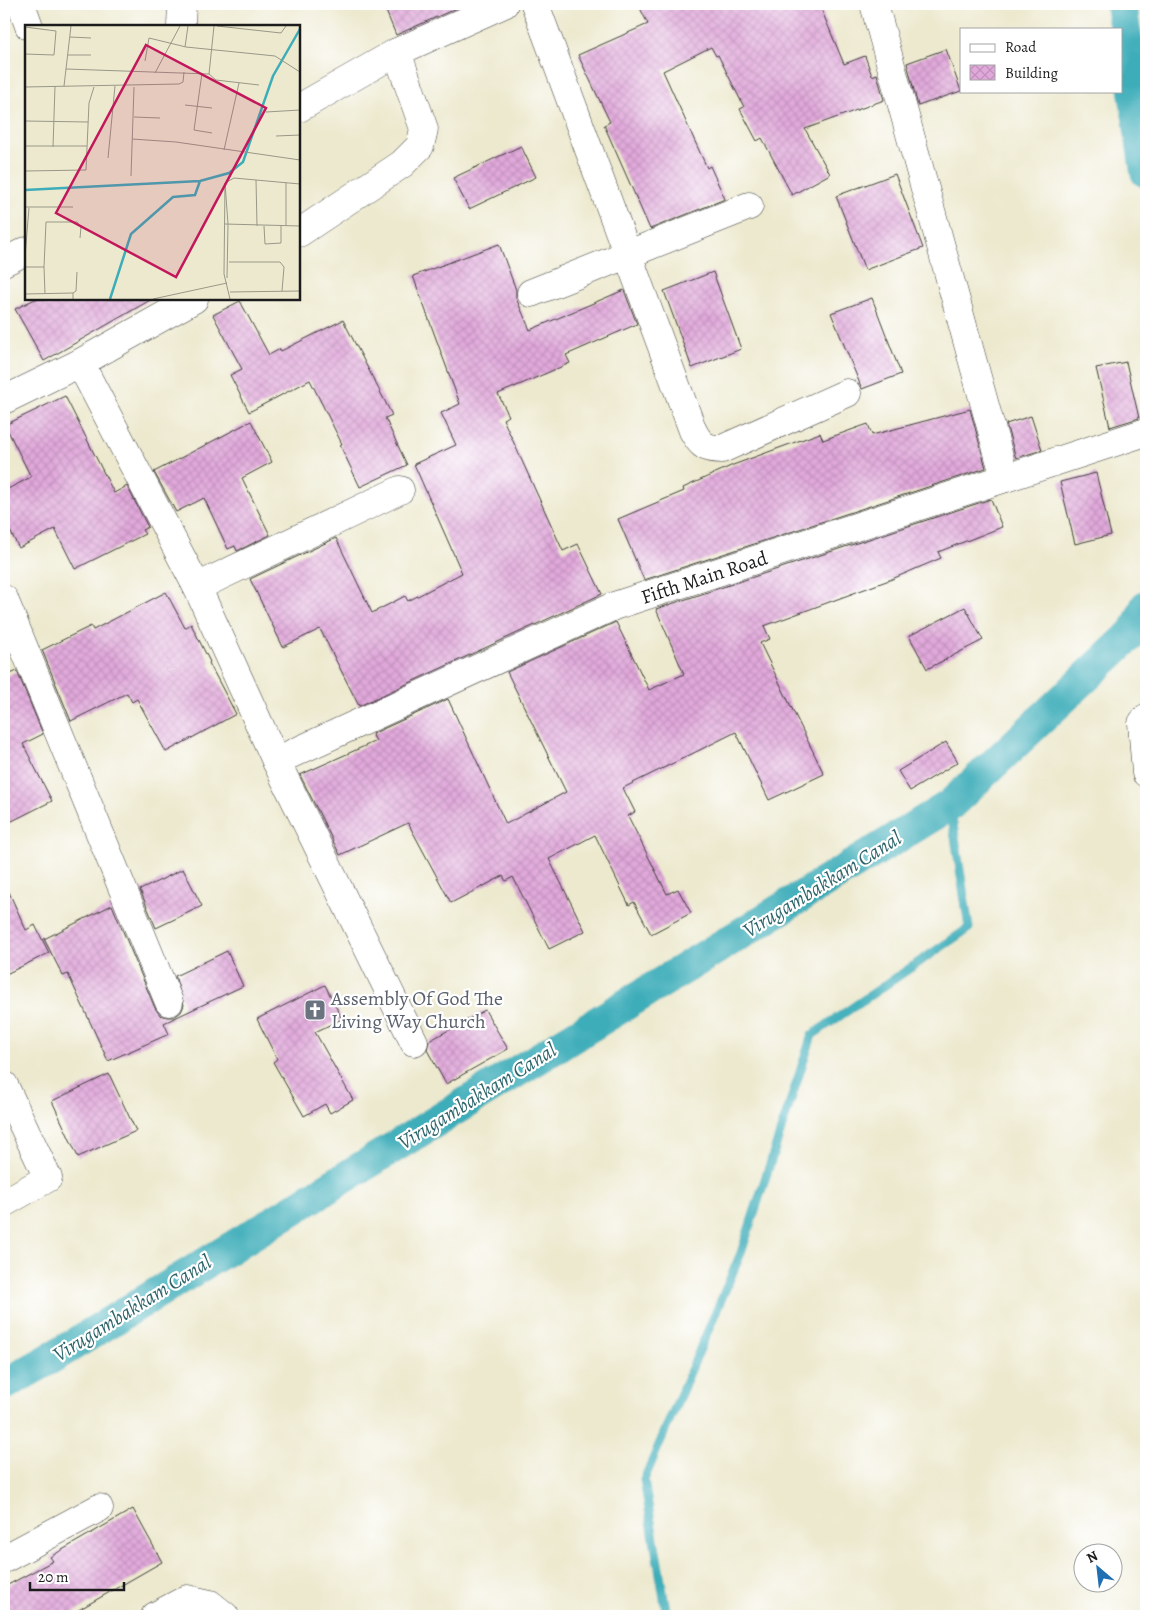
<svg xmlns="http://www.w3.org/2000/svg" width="1150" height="1620" font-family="Alegreya,serif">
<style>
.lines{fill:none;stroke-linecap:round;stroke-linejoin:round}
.stream{stroke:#3dadb9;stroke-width:9}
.canal{stroke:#3dadb9;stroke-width:32}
.building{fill:url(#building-cross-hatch)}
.street-casing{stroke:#3b3b37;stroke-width:29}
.street{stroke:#fff;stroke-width:28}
.labels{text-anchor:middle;stroke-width:4.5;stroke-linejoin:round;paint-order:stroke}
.street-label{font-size:20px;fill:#1c1c1c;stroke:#fff}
.worship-label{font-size:20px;fill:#5b616d;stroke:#fff;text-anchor:start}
.water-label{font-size:21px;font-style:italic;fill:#2c646a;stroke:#fff}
.inset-river{fill:none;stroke:#3dadb9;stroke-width:2.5}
.inset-road{fill:none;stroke:#999787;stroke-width:1}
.view{fill:#c2185b;fill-opacity:0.15;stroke:#c2185b;stroke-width:2.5}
.inset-edge{fill:none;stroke:#1c1c1c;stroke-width:2.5}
</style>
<defs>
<pattern id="building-cross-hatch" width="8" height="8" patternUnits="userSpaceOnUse" patternTransform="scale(1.25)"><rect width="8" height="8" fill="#e1a9db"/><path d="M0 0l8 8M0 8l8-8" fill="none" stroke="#c091bb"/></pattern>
</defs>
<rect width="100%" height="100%" fill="#fff"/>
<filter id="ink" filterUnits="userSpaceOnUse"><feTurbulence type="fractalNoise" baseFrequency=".02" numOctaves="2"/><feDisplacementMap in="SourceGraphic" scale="10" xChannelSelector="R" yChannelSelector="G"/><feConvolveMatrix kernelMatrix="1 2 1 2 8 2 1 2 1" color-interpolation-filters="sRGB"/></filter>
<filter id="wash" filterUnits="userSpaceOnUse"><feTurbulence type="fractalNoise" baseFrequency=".0096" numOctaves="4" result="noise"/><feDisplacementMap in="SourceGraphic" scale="20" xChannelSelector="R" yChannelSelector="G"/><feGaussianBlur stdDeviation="1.12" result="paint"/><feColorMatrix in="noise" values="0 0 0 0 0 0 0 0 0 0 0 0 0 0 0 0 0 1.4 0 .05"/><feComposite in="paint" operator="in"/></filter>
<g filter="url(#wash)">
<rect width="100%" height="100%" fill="#ede9cf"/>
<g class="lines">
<polyline class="stream" points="667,1616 644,1480 741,1253 812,1035 969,928 950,805"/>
<g class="canal">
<polyline points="1121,4 1146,172"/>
<polyline points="4,1385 53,1357 950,805 1135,631 1146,606"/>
</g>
</g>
<g id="blocks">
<g class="building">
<polygon points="383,4 466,4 396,35"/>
<polygon points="638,4 819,4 844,64 865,56 872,76 877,74 884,100 805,129 830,174 792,195 762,138 757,141 740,109 744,107 718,55 716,56 711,47 663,71 707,168 710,166 725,199 650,229 604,125 610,122 578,55 648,24"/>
<polygon points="946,49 961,91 918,106 907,63"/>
<polygon points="521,146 536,177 469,209 453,178"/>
<polygon points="895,174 923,248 865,270 836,196"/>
<polygon points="499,244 516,290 516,298 530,330 624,290 637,324 566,355 570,363 498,394 509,416 503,419 563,551 578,544 602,594 359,706 320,629 283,647 250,579 336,538 372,613 405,596 408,601 462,573 414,464 456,445 441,413 460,404 413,276"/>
<polygon points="713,272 741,349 692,368 664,291"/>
<polygon points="872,298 901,374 862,389 831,313"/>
<polygon points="35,299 152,299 44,361 15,309"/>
<polygon points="240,301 269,355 280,349 281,351 343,320 392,415 385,418 407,465 360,487 340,445 342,444 310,380 249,412 230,375 242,369 213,315"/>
<polygon points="1126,362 1139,418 1110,427 1096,368"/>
<polygon points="65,396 114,493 127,486 148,527 142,530 145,534 75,569 55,529 19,548 4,520 4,491 31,477 5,425"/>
<polygon points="970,409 986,468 644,580 618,519 684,491 683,488 733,465 820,433 823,440 868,424 872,435"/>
<polygon points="1031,416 1042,450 1016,458 1006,424"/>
<polygon points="251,421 272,462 242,478 270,535 237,551 235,546 228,549 204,498 176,512 154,472"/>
<polygon points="1096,473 1111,535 1075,544 1060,482"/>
<polygon points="991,499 1002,527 938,552 941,558 892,579 764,626 770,639 760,643 824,774 769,800 736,732 623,788 635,812 628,816 667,894 678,889 691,913 651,934 634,902 629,905 595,835 549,859 585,931 549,949 513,877 506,881 503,876 451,903 408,823 340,855 300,775 376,741 372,734 448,699 506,824 566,792 507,672 616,622 649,690 684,674 656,609"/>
<polygon points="166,592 185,628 191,624 210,662 209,663 236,714 166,752 137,699 132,702 127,693 71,721 42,650 91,626 93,630"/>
<polygon points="965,607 983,640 927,669 909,636"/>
<polygon points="17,671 43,734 23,744 52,801 4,825 4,677"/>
<polygon points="946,742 958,762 910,791 898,771"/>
<polygon points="183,869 202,906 156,928 140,890"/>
<polygon points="4,881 26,930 35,925 49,953 4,975"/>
<polygon points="112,905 155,1008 160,1015 167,1017 174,1017 181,1012 184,1005 175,976 227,951 243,986 164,1023 169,1034 108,1061 68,974 63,976 44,939"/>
<polygon points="325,985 342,1019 315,1032 353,1100 330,1113 325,1104 304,1116 273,1062 277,1059 257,1019"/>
<polygon points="485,1010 508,1049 446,1084 427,1050 429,1041"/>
<polygon points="109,1074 136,1131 78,1157 52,1101"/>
<polygon points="133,1509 162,1562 68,1616 4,1616 4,1587 53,1561 50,1557"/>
</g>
</g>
</g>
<g filter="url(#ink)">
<use href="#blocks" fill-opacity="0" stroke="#3b3b37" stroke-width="1"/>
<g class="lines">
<g class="street-casing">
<g id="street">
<polyline points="21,4 29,26"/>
<path d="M535,4L693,431C701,446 706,449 722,449L847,393"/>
<polyline points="874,4 1005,478"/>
<polyline points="181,26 182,4"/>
<polyline points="299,108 397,52 504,4"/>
<polyline points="299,233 402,164 420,146 424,129 397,52"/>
<polyline points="4,262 26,251"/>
<polyline points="531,293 749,206"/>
<polyline points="80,363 197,587 276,761 414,1042"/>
<polyline points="4,400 80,363 194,299"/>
<polyline points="197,587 400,490"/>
<polyline points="4,599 169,1002"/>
<polyline points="1146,718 1142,723 1146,773"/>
<polyline points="276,761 614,606 1146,432"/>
<polyline points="4,1085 48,1178 4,1203"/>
<polyline points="4,1559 99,1508"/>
<polyline points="155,1616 187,1599 210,1604 225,1616"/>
</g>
</g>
<use href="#street" class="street"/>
</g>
</g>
<defs>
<g id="church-square" transform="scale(1.125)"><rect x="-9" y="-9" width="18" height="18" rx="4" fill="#6b7280" stroke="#fff"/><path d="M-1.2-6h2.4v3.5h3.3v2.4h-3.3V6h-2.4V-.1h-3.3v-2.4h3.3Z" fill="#fff"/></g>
</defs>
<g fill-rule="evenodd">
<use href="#church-square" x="315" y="1010"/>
</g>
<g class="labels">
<g class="street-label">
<text transform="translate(704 577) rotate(-18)" y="7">Fifth Main Road</text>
</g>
<g class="worship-label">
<text x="331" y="1005">Assembly Of God The<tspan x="331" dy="23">Living Way Church</tspan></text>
</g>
<g class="water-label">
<text transform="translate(822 884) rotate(-32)" y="7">Virugambakkam Canal</text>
<text transform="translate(477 1096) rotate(-32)" y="7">Virugambakkam Canal</text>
<text transform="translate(132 1308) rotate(-32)" y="7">Virugambakkam Canal</text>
</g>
</g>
<g transform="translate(25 25)">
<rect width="275" height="275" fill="#ede9cf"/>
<path class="inset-river" d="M0,165L175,156L204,148L218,137L248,51L275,4M85,274L106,209L148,172L170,170L175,156"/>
<path class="inset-road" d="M192,1L256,8L261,1M0,2L31,6L29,30L0,29M45,12L66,13M160,22L163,1M43,30H66M120,36L124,13L161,22L250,31L275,47M41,44L184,49L191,55L234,60M130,48L155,1M177,48L169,105L187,108M184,49L189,1M39,61L46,1M0,62L154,59L158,57L159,47M160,80L187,83M241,87L275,85M109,92L135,93M0,96L63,97M251,111L275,110M107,114L151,117L275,135M0,121H62M28,122L30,61M199,125L214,58M83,133L90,61M0,146L61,145L64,78L69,62M106,151L109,62M231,155L232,201M200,158L203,199L202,253M261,158V201M0,182H48M200,199L275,201M239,201L240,219L256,218V201M0,231L4,183M204,237H255L259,242L257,266M0,242H19L20,269M19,242L21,197H52L56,202L55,213M205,267L275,266M48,268L51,266L52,247M0,269L48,268V274M128,274L202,258M205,274L199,249L200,158L209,153L275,159"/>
<path class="view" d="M121,20L241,83L151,252L31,188Z"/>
<rect width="275" height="275" class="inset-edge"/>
</g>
<rect width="1150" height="1620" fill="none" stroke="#fff" stroke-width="20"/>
<rect x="960" y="28" width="162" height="65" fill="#ffffff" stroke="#a4a4a4"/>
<rect x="970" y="44" width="25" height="8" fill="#ffffff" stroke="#a4a4a4"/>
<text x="1005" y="52" font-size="15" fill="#1c1c1c">Road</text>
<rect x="970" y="65" width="25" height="15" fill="url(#building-cross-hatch)" stroke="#a4a4a4"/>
<text x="1005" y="78" font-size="15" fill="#1c1c1c">Building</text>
<g transform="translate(1098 1568) rotate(332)"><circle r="24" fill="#ffffff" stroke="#a4a4a4"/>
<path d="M0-4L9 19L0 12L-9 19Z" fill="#1f6fb2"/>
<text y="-8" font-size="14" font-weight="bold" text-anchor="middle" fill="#1c1c1c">N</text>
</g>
<path d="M30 1582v8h94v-8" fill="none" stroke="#1c1c1c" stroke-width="2.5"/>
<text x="38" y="1582" font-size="15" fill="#1c1c1c" stroke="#ffffff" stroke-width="4" paint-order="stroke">20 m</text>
</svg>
